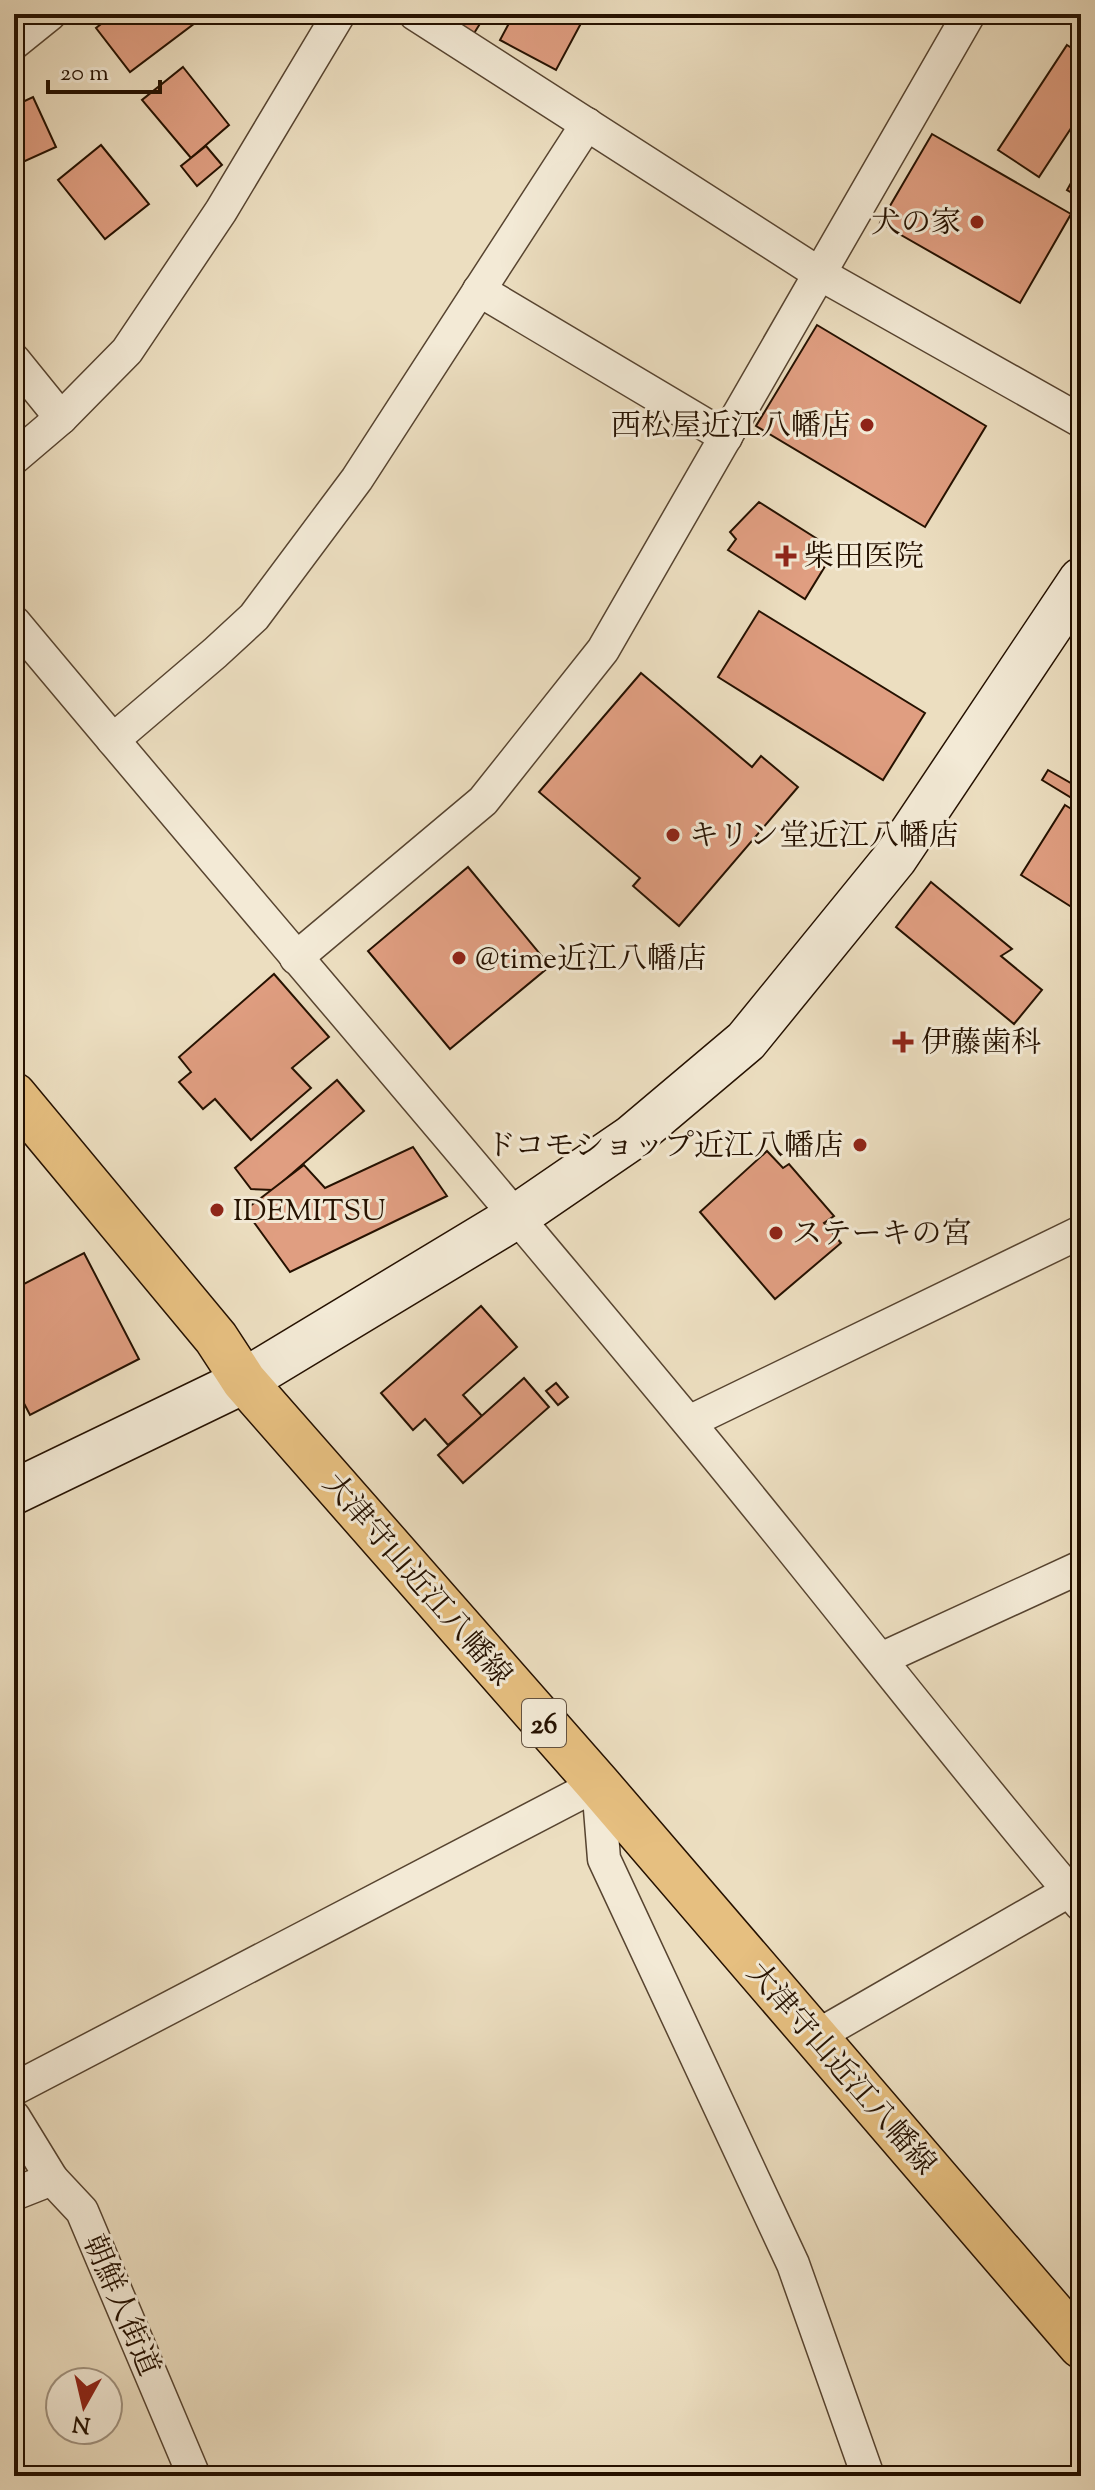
<svg xmlns="http://www.w3.org/2000/svg" width="1095" height="2490" font-family="'Sorts Mill Goudy','Noto Serif JP',serif">
<style>
.building{fill:#e09e81;stroke:#251100;stroke-width:2}
.lines{fill:none;stroke-linecap:round;stroke-linejoin:round}
.street-casing{stroke:#574430;stroke-width:35}
.secondary-casing{stroke:#251100;stroke-width:47}
.primary-casing{stroke:#251100;stroke-width:47}
.street{stroke:#f3ead6;stroke-width:32}
.secondary{stroke:#f3ead6;stroke-width:44}
.primary{stroke:#e6bf80;stroke-width:44}
.poi-dot{fill:#8f2418;stroke:#f3ead6;stroke-width:3}
.labels{text-anchor:middle;stroke-width:6;stroke-linejoin:round;paint-order:stroke}
.shield{fill:#f3ead6;stroke:#635240;stroke-width:2}
.shield-label{font-size:28px;font-weight:bold;fill:#251100}
.poi-label{font-size:30px;fill:#251100;stroke:#f3ead6;text-anchor:start}
.street-label{font-size:30px;fill:#251100;stroke:#f3ead6}
</style>
<rect width="100%" height="100%" fill="#ecdec0"/>
<filter id="stains"><feTurbulence type="fractalNoise" baseFrequency=".0025" numOctaves="4"/><feColorMatrix values="0 0 0 0 .2 0 0 0 0 .09 0 0 0 0 .02 0 0 0 .5 -.17"/></filter>
<radialGradient id="worn" r=".72"><stop offset=".6" stop-color="#630" stop-opacity="0"/><stop offset="1" stop-color="#630" stop-opacity=".3"/></radialGradient>
<g class="building">
<polygon points="114,14 194,14 199,20 130,72 96,28"/>
<polygon points="438,14 486,14 473,35"/>
<polygon points="514,14 586,14 556,70 500,40"/>
<polygon points="1067,45 1081,54 1081,113 1039,177 998,150"/>
<polygon points="183,67 229,125 191,158 142,100"/>
<polygon points="33,97 56,147 14,166 14,106"/>
<polygon points="932,134 1071,214 1020,303 880,223"/>
<polygon points="101,145 149,204 105,239 58,180"/>
<polygon points="206,146 222,165 197,186 181,166"/>
<polygon points="1081,165 1081,198 1067,190"/>
<polygon points="817,325 986,426 925,527 756,426"/>
<polygon points="759,502 830,547 822,560 827,563 805,599 728,550 736,539 730,532"/>
<polygon points="759,611 925,713 883,780 718,677"/>
<polygon points="641,673 752,767 761,756 798,787 679,926 633,886 640,878 539,792"/>
<polygon points="1048,770 1081,789 1075,800 1042,780"/>
<polygon points="1065,805 1081,815 1081,913 1021,875"/>
<polygon points="468,867 550,966 450,1049 368,951"/>
<polygon points="931,882 1012,949 1001,956 1042,990 1014,1024 896,927"/>
<polygon points="274,974 329,1037 292,1068 311,1088 251,1140 215,1099 203,1109 179,1082 191,1072 179,1057"/>
<polygon points="337,1080 364,1111 273,1190 251,1189 235,1168"/>
<polygon points="413,1147 447,1196 290,1272 245,1210 304,1165 325,1188"/>
<polygon points="767,1151 783,1168 789,1164 834,1216 824,1223 841,1243 775,1299 700,1212"/>
<polygon points="84,1253 139,1359 30,1415 14,1384 14,1289"/>
<polygon points="481,1306 517,1347 463,1395 482,1416 448,1445 425,1419 413,1430 381,1393"/>
<polygon points="524,1378 549,1407 463,1483 438,1455"/>
<polygon points="556,1383 568,1397 558,1405 546,1391"/>
</g>
<g class="lines">
<g class="street-casing">
<g id="street">
<polyline points="415,14 820,274 1081,421"/>
<polyline points="14,43 50,14"/>
<polyline points="479,290 726,437"/>
<polyline points="14,360 61,418"/>
<polyline points="14,458 61,418 127,351 221,211 339,14"/>
<path d="M14,622C236,888 463,1150 684,1417C818,1578 945,1745 1081,1905"/>
<polyline points="113,740 215,653 254,617 357,479 587,124"/>
<polyline points="296,958 483,801 603,650 969,14"/>
<polyline points="689,1422 1081,1232"/>
<polyline points="881,1659 1081,1567"/>
<polyline points="815,2037 1081,1884"/>
<polyline points="14,2089 598,1784 604,1859 793,2264 868,2476"/>
<polyline points="14,2117 52,2179"/>
<polyline points="14,2194 52,2179 82,2211 194,2476"/>
</g>
</g>
<g class="secondary-casing">
<polyline id="secondary" points="14,1492 244,1381 517,1216 631,1138 746,1041 895,858 1081,580"/>
</g>
<g class="primary-casing">
<polyline id="primary" points="14,1095 216,1338 244,1381 598,1784 1081,2346"/>
</g>
<use href="#street" class="street"/>
<use href="#secondary" class="secondary"/>
<use href="#primary" class="primary"/>
</g>
<g class="poi-dot">
<circle cx="977" cy="222" r="8"/>
<circle cx="867" cy="425" r="8"/>
<path d="M782 544h8v8h8v8h-8v8h-8v-8h-8v-8h8z"/>
<circle cx="673" cy="835" r="8"/>
<circle cx="459" cy="958" r="8"/>
<path d="M899 1030h8v8h8v8h-8v8h-8v-8h-8v-8h8z"/>
<circle cx="860" cy="1145" r="8"/>
<circle cx="217" cy="1210" r="8"/>
<circle cx="776" cy="1233" r="8"/>
</g>
<g class="labels">
<rect class="shield" x="522" y="1699" width="44" height="48" rx="6"/>
<g class="shield-label">
<text x="544" y="1733">26</text>
</g>
<g class="poi-label">
<text x="961" y="232" text-anchor="end">犬の家</text>
<text x="851" y="435" text-anchor="end">西松屋近江八幡店</text>
<text x="804" y="566">柴田医院</text>
<text x="689" y="845">キリン堂近江八幡店</text>
<text x="475" y="968">@time近江八幡店</text>
<text x="921" y="1052">伊藤歯科</text>
<text x="844" y="1155" text-anchor="end">ドコモショップ近江八幡店</text>
<text x="233" y="1220">IDEMITSU</text>
<text x="792" y="1243">ステーキの宮</text>
</g>
<g class="street-label">
<text transform="translate(418 1579) rotate(49)" y="10">大津守山近江八幡線</text>
<text transform="translate(842 2068) rotate(49)" y="10">大津守山近江八幡線</text>
<text transform="translate(122 2305) rotate(67)" y="10">朝鮮人街道</text>
</g>
</g>
<rect width="1095" height="2490" fill="none" stroke="#ecdec0" stroke-width="48"/>
<rect x="16" y="16" width="1063" height="2458" fill="none" stroke="#251100" stroke-width="4"/>
<rect x="24" y="24" width="1047" height="2442" fill="none" stroke="#251100" stroke-width="2"/>
<g transform="translate(84 2406) rotate(188)"><circle r="38" fill="#f3ead6" stroke="#a19380" stroke-width="2"/>
<path d="M0-6L14 30L0 20L-14 30Z" fill="#8f2418"/>
<text y="-12" font-size="22" font-weight="bold" text-anchor="middle" fill="#251100">N</text>
</g>
<path d="M48 80v12h112v-12" fill="none" stroke="#251100" stroke-width="4"/>
<text x="60" y="80" font-size="24" fill="#251100" stroke="#f3ead6" stroke-width="6" paint-order="stroke">20 m</text>
<rect width="100%" height="100%" filter="url(#stains)"/>
<rect width="100%" height="100%" fill="url(#worn)"/>
</svg>
